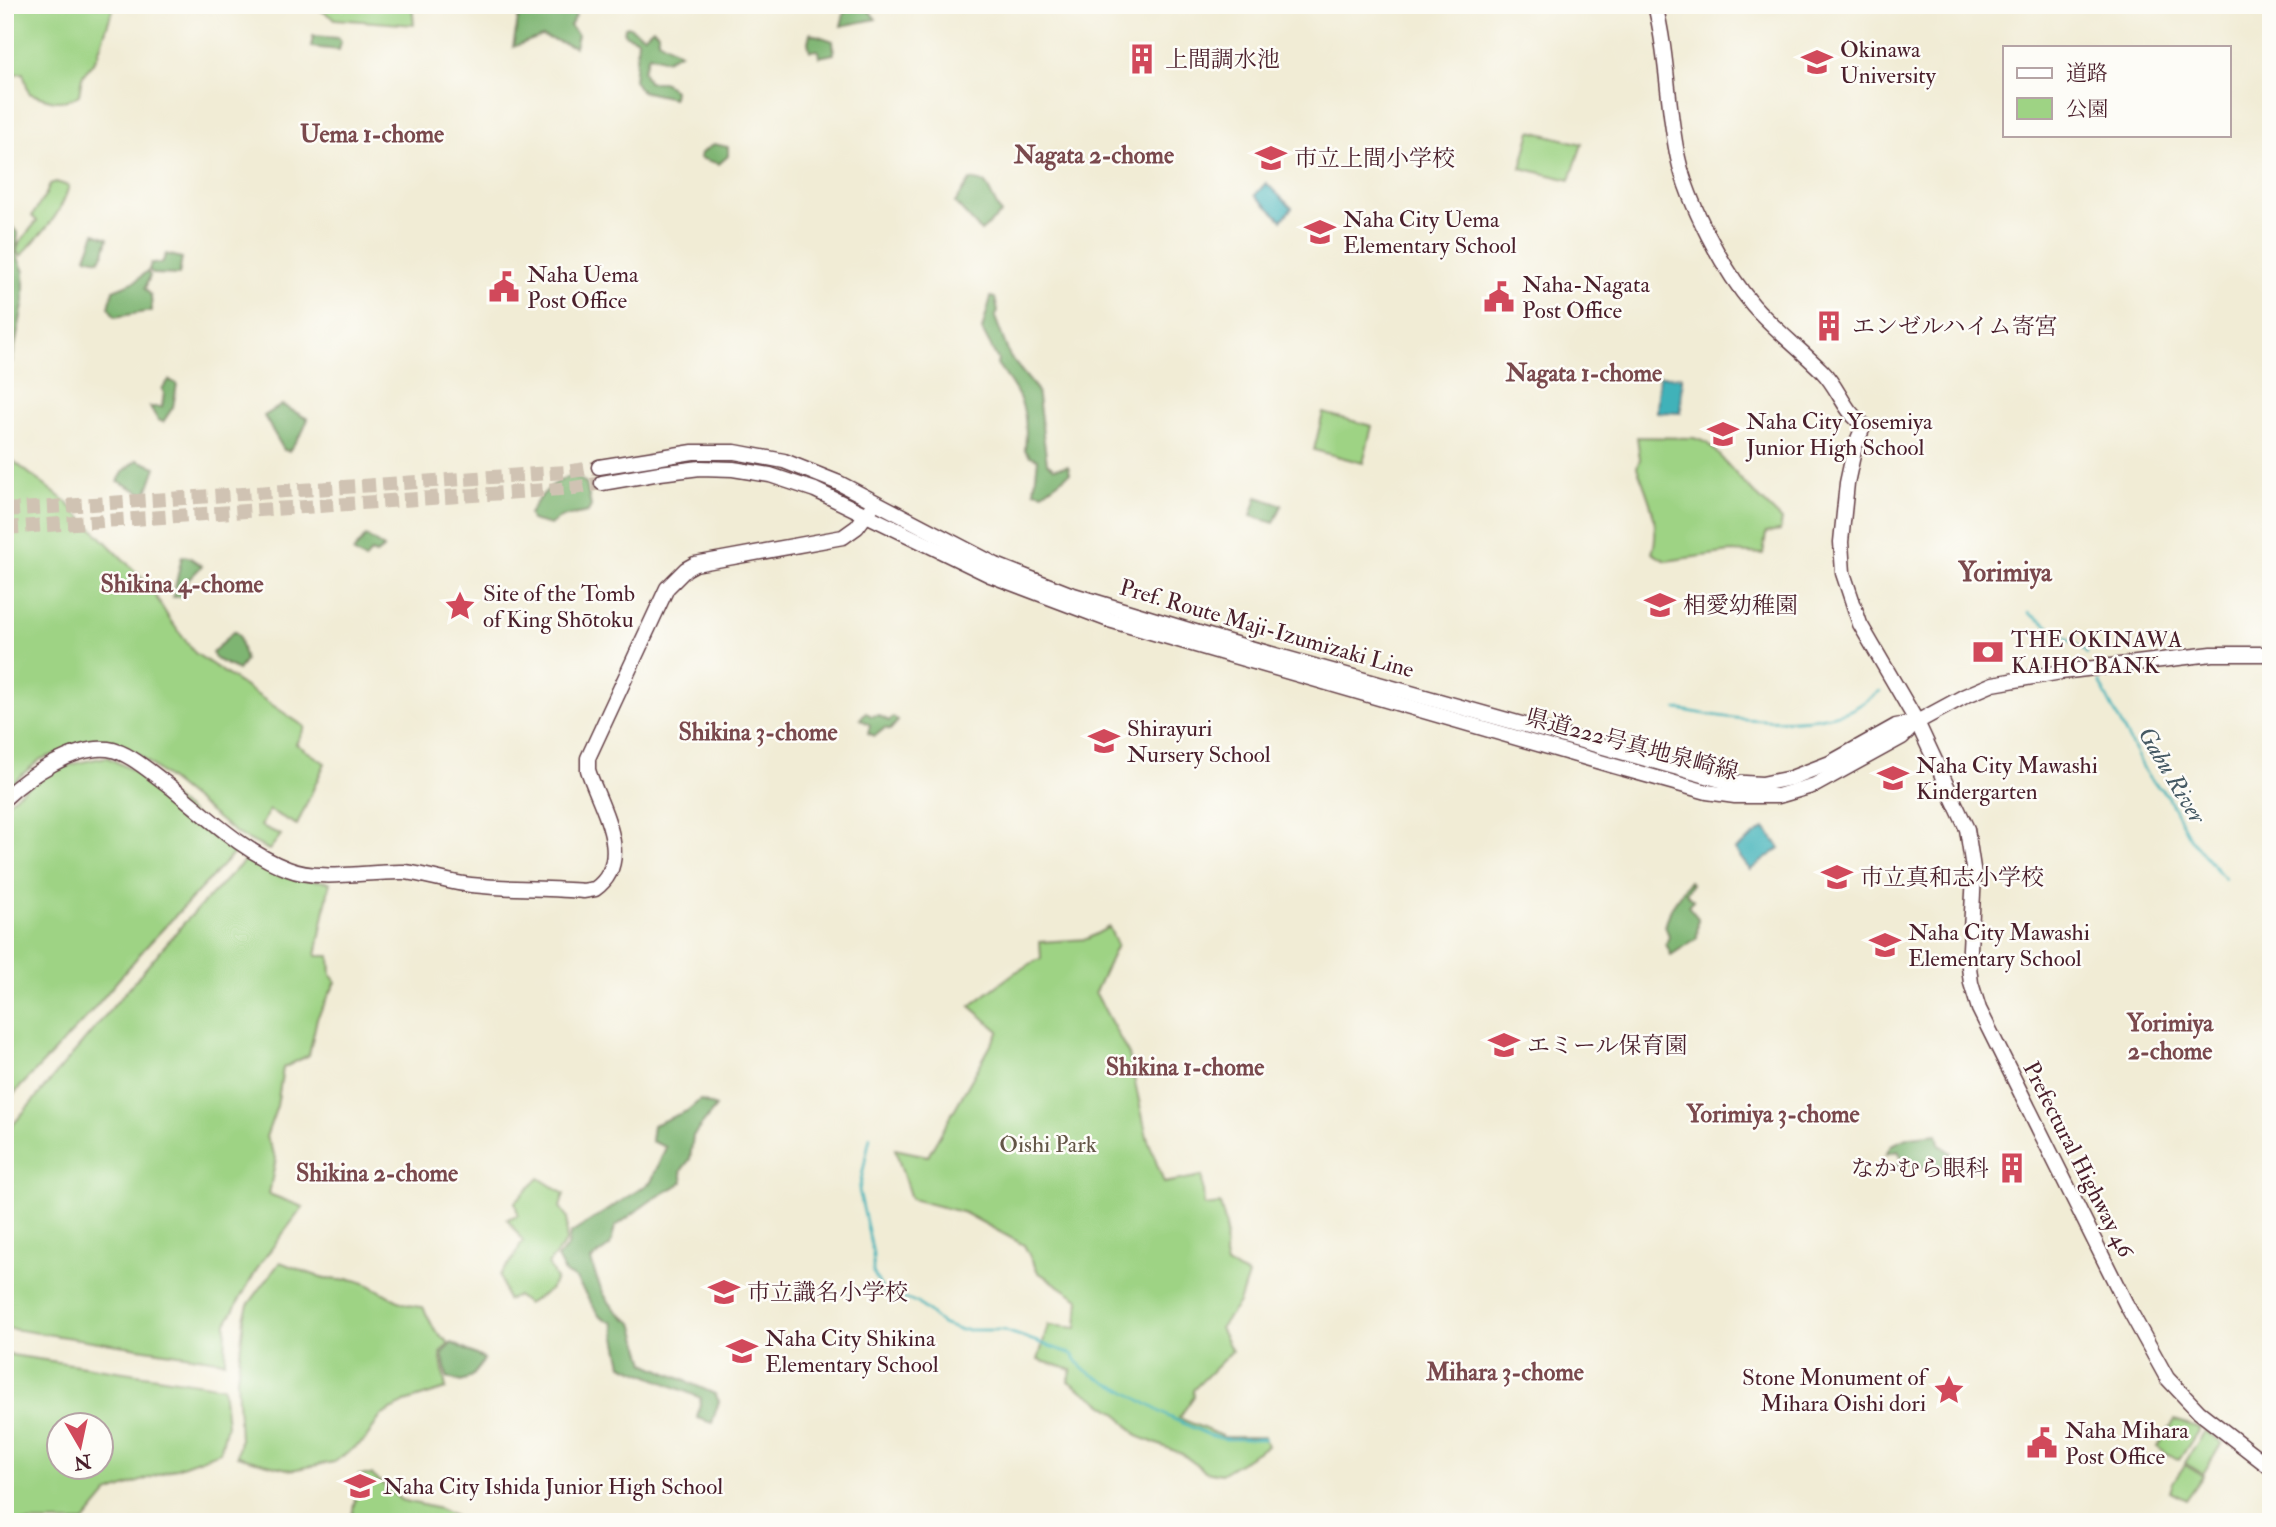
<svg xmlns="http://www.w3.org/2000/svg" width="2276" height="1527" font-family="'IM FELL Double Pica','Noto Serif JP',serif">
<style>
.green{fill:#9ed384;stroke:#747958;stroke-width:2;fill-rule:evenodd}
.forest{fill:#7eb572;stroke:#646a4e;stroke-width:2}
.water{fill:#41b2b9;stroke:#466872;stroke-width:2}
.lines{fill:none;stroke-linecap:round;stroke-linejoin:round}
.stream{stroke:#41b2b9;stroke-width:2.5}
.secondary-tunnel{stroke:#d0c3b3;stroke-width:14;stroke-dasharray:14 7;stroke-linecap:butt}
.secondary-casing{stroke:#633e44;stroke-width:17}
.secondary{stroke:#fff;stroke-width:14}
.labels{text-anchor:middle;stroke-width:5;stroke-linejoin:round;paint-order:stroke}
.poi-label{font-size:23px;fill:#4a1f2b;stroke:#fdfcf7;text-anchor:start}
.street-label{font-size:23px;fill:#4a1f2b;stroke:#fdfcf7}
.park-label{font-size:23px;fill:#635546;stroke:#fdfcf7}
.neighbourhood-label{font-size:24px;font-weight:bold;fill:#7a494d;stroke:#fdfcf7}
.water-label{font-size:24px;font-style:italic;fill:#465a64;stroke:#fdfcf7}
.quarter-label{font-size:26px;font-weight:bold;fill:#7a494d;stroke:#fdfcf7}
</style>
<rect width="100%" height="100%" fill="#fdfcf7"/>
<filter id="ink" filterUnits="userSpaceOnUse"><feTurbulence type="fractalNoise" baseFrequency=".0143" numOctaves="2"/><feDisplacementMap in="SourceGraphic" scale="14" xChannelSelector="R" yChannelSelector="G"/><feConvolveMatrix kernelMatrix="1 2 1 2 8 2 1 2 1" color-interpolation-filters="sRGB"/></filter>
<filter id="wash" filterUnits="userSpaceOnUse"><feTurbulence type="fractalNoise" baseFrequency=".00686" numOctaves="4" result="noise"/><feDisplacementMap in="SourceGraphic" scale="28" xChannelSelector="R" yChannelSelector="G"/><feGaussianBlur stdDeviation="1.57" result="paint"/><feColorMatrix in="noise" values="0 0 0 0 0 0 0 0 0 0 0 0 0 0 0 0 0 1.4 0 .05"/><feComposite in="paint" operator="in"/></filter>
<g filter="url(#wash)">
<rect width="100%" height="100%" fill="#f1ecd5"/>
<g class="green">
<path d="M5,5H114L97,57L82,77L79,95C61,106 48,100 29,93L23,73L5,75Z"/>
<polygon points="312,5 412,5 414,25 335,19"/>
<polygon points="1531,131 1582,144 1570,180 1521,168"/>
<path d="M56,182L69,186C58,221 44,229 21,256L17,251L19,243L37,221L32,216L46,194L50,184Z"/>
<polygon points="1323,413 1372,426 1363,463 1314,450"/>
<path d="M1637,437L1694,438L1708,443L1745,484L1782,520L1780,531L1766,533L1763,554L1731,552L1666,561L1652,553C1662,524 1647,495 1637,467L1640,459Z"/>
<polygon points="12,460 65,501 148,584 170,620 195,653 305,727 296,744 325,763 297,825 269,810 261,826 281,835 269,850 237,834 139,755 100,740 41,759 5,789 5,511 7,507 7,483"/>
<path d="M107,757L146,777L238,849L145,948L86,1018L5,1103V805C41,772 60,765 107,757Z"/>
<polygon points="249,856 294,878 330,882 316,956 330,956 331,975 336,982 317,1018 309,1055 283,1068 277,1106 266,1137 276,1158 269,1194 303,1207 260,1264 226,1323 225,1361 5,1328 5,1134 183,924"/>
<polygon points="1109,927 1117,945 1095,992 1129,1055 1147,1137 1164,1183 1202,1176 1204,1206 1220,1204 1226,1226 1225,1256 1227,1265 1248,1275 1239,1303 1220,1328 1232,1351 1193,1390 1194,1396 1179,1418 1224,1437 1264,1437 1267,1446 1221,1474 1205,1471 1182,1454 1137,1436 1118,1414 1068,1381 1072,1370 1038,1360 1048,1325 1077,1328 1079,1299 1038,1272 1024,1245 965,1213 911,1199 895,1149 928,1156 999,1031 970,1006 1014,973 1041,958 1040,942 1087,939"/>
<polygon points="539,1178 564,1194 560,1207 567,1217 566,1242 548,1264 556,1279 550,1290 527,1304 517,1296 507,1300 500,1275 511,1262 523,1241 507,1219 518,1215 515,1202"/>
<path d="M280,1262C299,1269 319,1279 339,1280C343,1280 347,1279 350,1279C377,1283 396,1307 423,1307L435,1331L449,1343L440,1353L446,1389L405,1402L381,1416L364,1441L334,1462L291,1470L237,1456L240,1440L237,1379L244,1318L248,1305Z"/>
<path d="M5,1354L223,1387L227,1425L220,1452L108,1493L84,1522H5ZM60,1426H102V1468H60Z"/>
<polygon points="2175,1420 2200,1428 2179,1460 2157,1447"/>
<polygon points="2205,1431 2222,1443 2203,1474 2185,1463"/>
<polygon points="2185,1465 2203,1476 2186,1500 2170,1492 2173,1482"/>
<polygon points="359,1475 372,1475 401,1500 440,1509 466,1522 351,1522"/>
</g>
<g class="forest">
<polygon points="490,5 569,5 576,16 570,26 578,35 575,47 542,36 513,47 519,14"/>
<polygon points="864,5 876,19 841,26 846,6"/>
<polygon points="628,26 644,36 653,28 658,33 658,40 680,53 666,60 649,55 643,71 648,82 663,82 674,90 673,98 641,91 634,80 638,40 624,34 625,27"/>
<polygon points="810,33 833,41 834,54 819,57 818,50 810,51 808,42"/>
<polygon points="313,36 338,38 341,42 339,50 311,47"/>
<polygon points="714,144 728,147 728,156 719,164 700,158 701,153"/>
<polygon points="970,180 984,183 988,188 1001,214 981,231 955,203"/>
<polygon points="5,222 9,222 18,234 16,252 24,272 24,301 12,362 5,368 5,269 8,265 5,259"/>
<polygon points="95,233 108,238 104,253 99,260 86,257"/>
<polygon points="166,254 182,258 179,275 154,274 149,270 151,263 162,263"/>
<polygon points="147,271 150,276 145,288 151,296 152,311 115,317 109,308 113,290 136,281"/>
<path d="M991,297L995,298L998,312L995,317L1010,357L1037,390L1047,463L1054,468L1068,466L1070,473L1043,493L1034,491L1038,459L1030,456L1025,450C1029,408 1021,396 997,364L998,360L982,330Z"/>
<polygon points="169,380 177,384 173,407 163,422 158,420 150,407 162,407 164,393 162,389"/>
<polygon points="282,405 308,419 303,431 289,451 284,450 264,416"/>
<polygon points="137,460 156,467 146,495 118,481 124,471"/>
<path d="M573,475L586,483L591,506L588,512L561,517L550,525L531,520L529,514C539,496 554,481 573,475Z"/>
<polygon points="1257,497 1282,505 1274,523 1251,516"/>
<polygon points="366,536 384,548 376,554 371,552 365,560 353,552"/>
<polygon points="182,556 189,557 202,566 188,580 182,597 173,597"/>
<polygon points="234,631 239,636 245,661 238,670 217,660 212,653"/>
<polygon points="866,712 871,716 878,715 889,721 893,717 898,721 890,730 885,728 875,736 868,733 870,725 860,719"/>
<polygon points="1689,881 1692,884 1686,893 1694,900 1688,906 1698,918 1697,938 1671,955 1666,944 1669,936 1665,926 1671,908"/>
<path d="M700,1100L716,1107L693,1136L690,1159L681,1171L683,1182L650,1201L615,1227L610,1246L591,1260C598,1287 608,1309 633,1323L645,1363L715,1394L719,1401L712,1423L697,1418L701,1398L622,1365L613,1323L600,1317L576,1279L565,1273L557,1258L568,1246L570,1234L651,1182L666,1147L651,1141L653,1125L687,1111Z"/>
<polygon points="1937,1134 1939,1143 1951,1154 1947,1165 1931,1171 1914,1164 1893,1167 1904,1162 1898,1151 1886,1154 1891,1145 1910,1137"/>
<path d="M452,1343L484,1359C479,1370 472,1378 461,1382L447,1377L442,1353Z"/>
</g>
<g class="water">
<polygon points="1266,183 1292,208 1282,220 1255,195"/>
<polygon points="1659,376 1682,377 1681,413 1657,412"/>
<polygon points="1765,828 1780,848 1750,870 1735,850"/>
</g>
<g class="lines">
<g class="stream">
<polyline points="2029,613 2083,649 2087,654"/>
<polyline points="2099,682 2148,777 2167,795 2189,837 2225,879"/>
<path d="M1677,709C1728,719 1798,728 1848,711C1860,707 1870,697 1880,691"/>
<polyline points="870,1137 859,1190 873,1253 873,1272 884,1293 918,1303 942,1324 959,1330 1003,1330 1072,1354 1083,1369 1109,1384 1120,1388 1167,1416 1209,1435 1224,1439 1265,1439"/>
</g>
</g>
</g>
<g filter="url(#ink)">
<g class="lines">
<g class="secondary-tunnel">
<polyline points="5,510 566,472 599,467"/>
<polyline points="5,528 574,488 602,483"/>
</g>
<g class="secondary-casing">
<g id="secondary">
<path d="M1655,5C1668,55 1667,108 1678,158C1688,203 1723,270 1753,305C1774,329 1800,349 1822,371C1839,388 1844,412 1864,425L1855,446L1847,483L1841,542L1843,573L1860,624L1917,722L1967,829L1974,875L1969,967L1971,983L1979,1009L2126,1304L2167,1378L2199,1412L2271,1468"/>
<polyline points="599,467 693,452 735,452 784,461 839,483 996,565 1070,594 1225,641 1728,782 1762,784 1791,778 1830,763 1896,726 1917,722"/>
<polyline points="602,483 660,473 700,468 733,469 770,475 815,490 990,575 1109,620 1614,766 1707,792 1735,796 1778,796 1815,785 1902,737 1917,722 1965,696 1993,684 2061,672 2212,654 2271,654"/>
<path d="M5,798C28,776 75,745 108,749C129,752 150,772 167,784C205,814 241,851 288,869C320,882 368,871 404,872C426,874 449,883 471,885C508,889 546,888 583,891L595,889C636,860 599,805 588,770V758L667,588L686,569L695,564L843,537L857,527L871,508"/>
</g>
</g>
<use href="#secondary" class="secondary"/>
</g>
</g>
<defs>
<g id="building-bare" transform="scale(2.415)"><path d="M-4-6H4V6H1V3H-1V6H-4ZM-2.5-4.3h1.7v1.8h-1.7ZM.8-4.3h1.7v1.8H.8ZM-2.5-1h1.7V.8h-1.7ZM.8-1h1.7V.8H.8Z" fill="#d1495b" stroke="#fdfcf7" stroke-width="2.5" paint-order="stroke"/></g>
<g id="university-bare" transform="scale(2.415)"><path d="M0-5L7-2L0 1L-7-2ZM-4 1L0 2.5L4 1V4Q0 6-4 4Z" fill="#d1495b" stroke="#fdfcf7" stroke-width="2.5" paint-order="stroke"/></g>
<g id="school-bare" transform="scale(2.415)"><path d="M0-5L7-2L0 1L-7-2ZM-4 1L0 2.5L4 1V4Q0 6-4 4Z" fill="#d1495b" stroke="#fdfcf7" stroke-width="2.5" paint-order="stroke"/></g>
<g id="civic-bare" transform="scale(2.415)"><path d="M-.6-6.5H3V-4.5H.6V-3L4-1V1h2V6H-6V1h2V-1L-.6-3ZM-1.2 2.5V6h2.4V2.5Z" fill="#d1495b" stroke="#fdfcf7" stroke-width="2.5" paint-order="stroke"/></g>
<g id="sight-bare" transform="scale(2.415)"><path d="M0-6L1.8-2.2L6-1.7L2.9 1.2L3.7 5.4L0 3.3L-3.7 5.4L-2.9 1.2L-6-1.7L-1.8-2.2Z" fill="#d1495b" stroke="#fdfcf7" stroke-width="2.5" paint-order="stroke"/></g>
<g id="bank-bare" transform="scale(2.415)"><path d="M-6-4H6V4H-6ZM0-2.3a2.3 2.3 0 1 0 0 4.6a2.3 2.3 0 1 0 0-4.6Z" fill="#d1495b" stroke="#fdfcf7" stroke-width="2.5" paint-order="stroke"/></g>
</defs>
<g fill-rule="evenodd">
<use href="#building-bare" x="1142" y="59"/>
<use href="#university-bare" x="1817" y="62"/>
<use href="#school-bare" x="1271" y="158"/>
<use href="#school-bare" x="1320" y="232"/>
<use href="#civic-bare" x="504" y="287"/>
<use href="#civic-bare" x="1499" y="297"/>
<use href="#building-bare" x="1829" y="326"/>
<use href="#school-bare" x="1723" y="434"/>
<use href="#school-bare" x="1660" y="605"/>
<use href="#sight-bare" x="460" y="606"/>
<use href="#bank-bare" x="1988" y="652"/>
<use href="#school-bare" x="1104" y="741"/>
<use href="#school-bare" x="1893" y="778"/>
<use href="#school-bare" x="1837" y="877"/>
<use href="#school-bare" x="1885" y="945"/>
<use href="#school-bare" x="1504" y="1045"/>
<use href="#building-bare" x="2012" y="1168"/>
<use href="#school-bare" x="724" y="1292"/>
<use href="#school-bare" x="742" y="1351"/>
<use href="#sight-bare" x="1949" y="1390"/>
<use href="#civic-bare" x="2042" y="1443"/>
<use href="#school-bare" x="360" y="1486"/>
</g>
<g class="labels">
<g class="poi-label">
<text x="1840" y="57">Okinawa<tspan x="1840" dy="26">University</tspan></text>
<text x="1165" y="67">上間調水池</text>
<text x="1294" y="166">市立上間小学校</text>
<text x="1343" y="227">Naha City Uema<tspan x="1343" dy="26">Elementary School</tspan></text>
<text x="527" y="282">Naha Uema<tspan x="527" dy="26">Post Office</tspan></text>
<text x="1522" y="292">Naha-Nagata<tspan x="1522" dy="26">Post Office</tspan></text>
<text x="1852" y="334">エンゼルハイム寄宮</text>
<text x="1746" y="429">Naha City Yosemiya<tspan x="1746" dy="26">Junior High School</tspan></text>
<text x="483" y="601">Site of the Tomb<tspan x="483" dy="26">of King Shōtoku</tspan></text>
<text x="1683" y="613">相愛幼稚園</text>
<text x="2011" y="647">THE OKINAWA<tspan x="2011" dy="26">KAIHO BANK</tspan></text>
<text x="1127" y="736">Shirayuri<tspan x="1127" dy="26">Nursery School</tspan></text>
<text x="1916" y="773">Naha City Mawashi<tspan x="1916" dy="26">Kindergarten</tspan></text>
<text x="1860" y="885">市立真和志小学校</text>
<text x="1908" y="940">Naha City Mawashi<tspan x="1908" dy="26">Elementary School</tspan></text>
<text x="1527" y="1053">エミール保育園</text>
<text x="1989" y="1176" text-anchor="end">なかむら眼科</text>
<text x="747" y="1300">市立識名小学校</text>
<text x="765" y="1346">Naha City Shikina<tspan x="765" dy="26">Elementary School</tspan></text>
<text x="1926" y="1385" text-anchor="end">Stone Monument of<tspan x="1926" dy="26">Mihara Oishi dori</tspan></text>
<text x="2065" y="1438">Naha Mihara<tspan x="2065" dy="26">Post Office</tspan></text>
<text x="383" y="1494">Naha City Ishida Junior High School</text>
</g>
<g class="street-label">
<text transform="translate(1267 628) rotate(16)" y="8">Pref. Route Maji-Izumizaki Line</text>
<text transform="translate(1632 744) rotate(15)" y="8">県道222号真地泉崎線</text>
<text transform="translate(2079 1159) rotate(63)" y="8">Prefectural Highway 46</text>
</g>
<g class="park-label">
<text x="1048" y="1152">Oishi Park</text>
</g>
<g class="neighbourhood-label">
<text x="372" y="142">Uema 1-chome</text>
<text x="1094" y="163">Nagata 2-chome</text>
<text x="1584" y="381">Nagata 1-chome</text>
<text x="182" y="592">Shikina 4-chome</text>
<text x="758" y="740">Shikina 3-chome</text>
<text x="2170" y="1031">Yorimiya<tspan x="2170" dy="28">2-chome</tspan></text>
<text x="1185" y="1075">Shikina 1-chome</text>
<text x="1773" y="1122">Yorimiya 3-chome</text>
<text x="377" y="1181">Shikina 2-chome</text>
<text x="1505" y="1380">Mihara 3-chome</text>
</g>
<g class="water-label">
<text transform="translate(2172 775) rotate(59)" y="8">Gabu River</text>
</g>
<g class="quarter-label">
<text x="2005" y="581">Yorimiya</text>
</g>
</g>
<rect width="2276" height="1527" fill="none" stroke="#fdfcf7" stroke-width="28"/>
<rect x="2003" y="46" width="228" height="91" fill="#fdfcf7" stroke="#b5a4a5" stroke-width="2"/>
<rect x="2017" y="68" width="35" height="10" fill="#ffffff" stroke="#b5a4a5" stroke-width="2"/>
<text x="2066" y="80" font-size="21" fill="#4a1f2b">道路</text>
<rect x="2017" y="98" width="35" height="21" fill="#9ed384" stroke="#b5a4a5" stroke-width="2"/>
<text x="2066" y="116" font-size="21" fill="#4a1f2b">公園</text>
<g transform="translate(80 1446) rotate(171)"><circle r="33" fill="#fdfcf7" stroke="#b5a4a5" stroke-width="2"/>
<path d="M0-5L12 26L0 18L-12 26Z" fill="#d1495b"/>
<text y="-10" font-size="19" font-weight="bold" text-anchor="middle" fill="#4a1f2b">N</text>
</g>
</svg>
